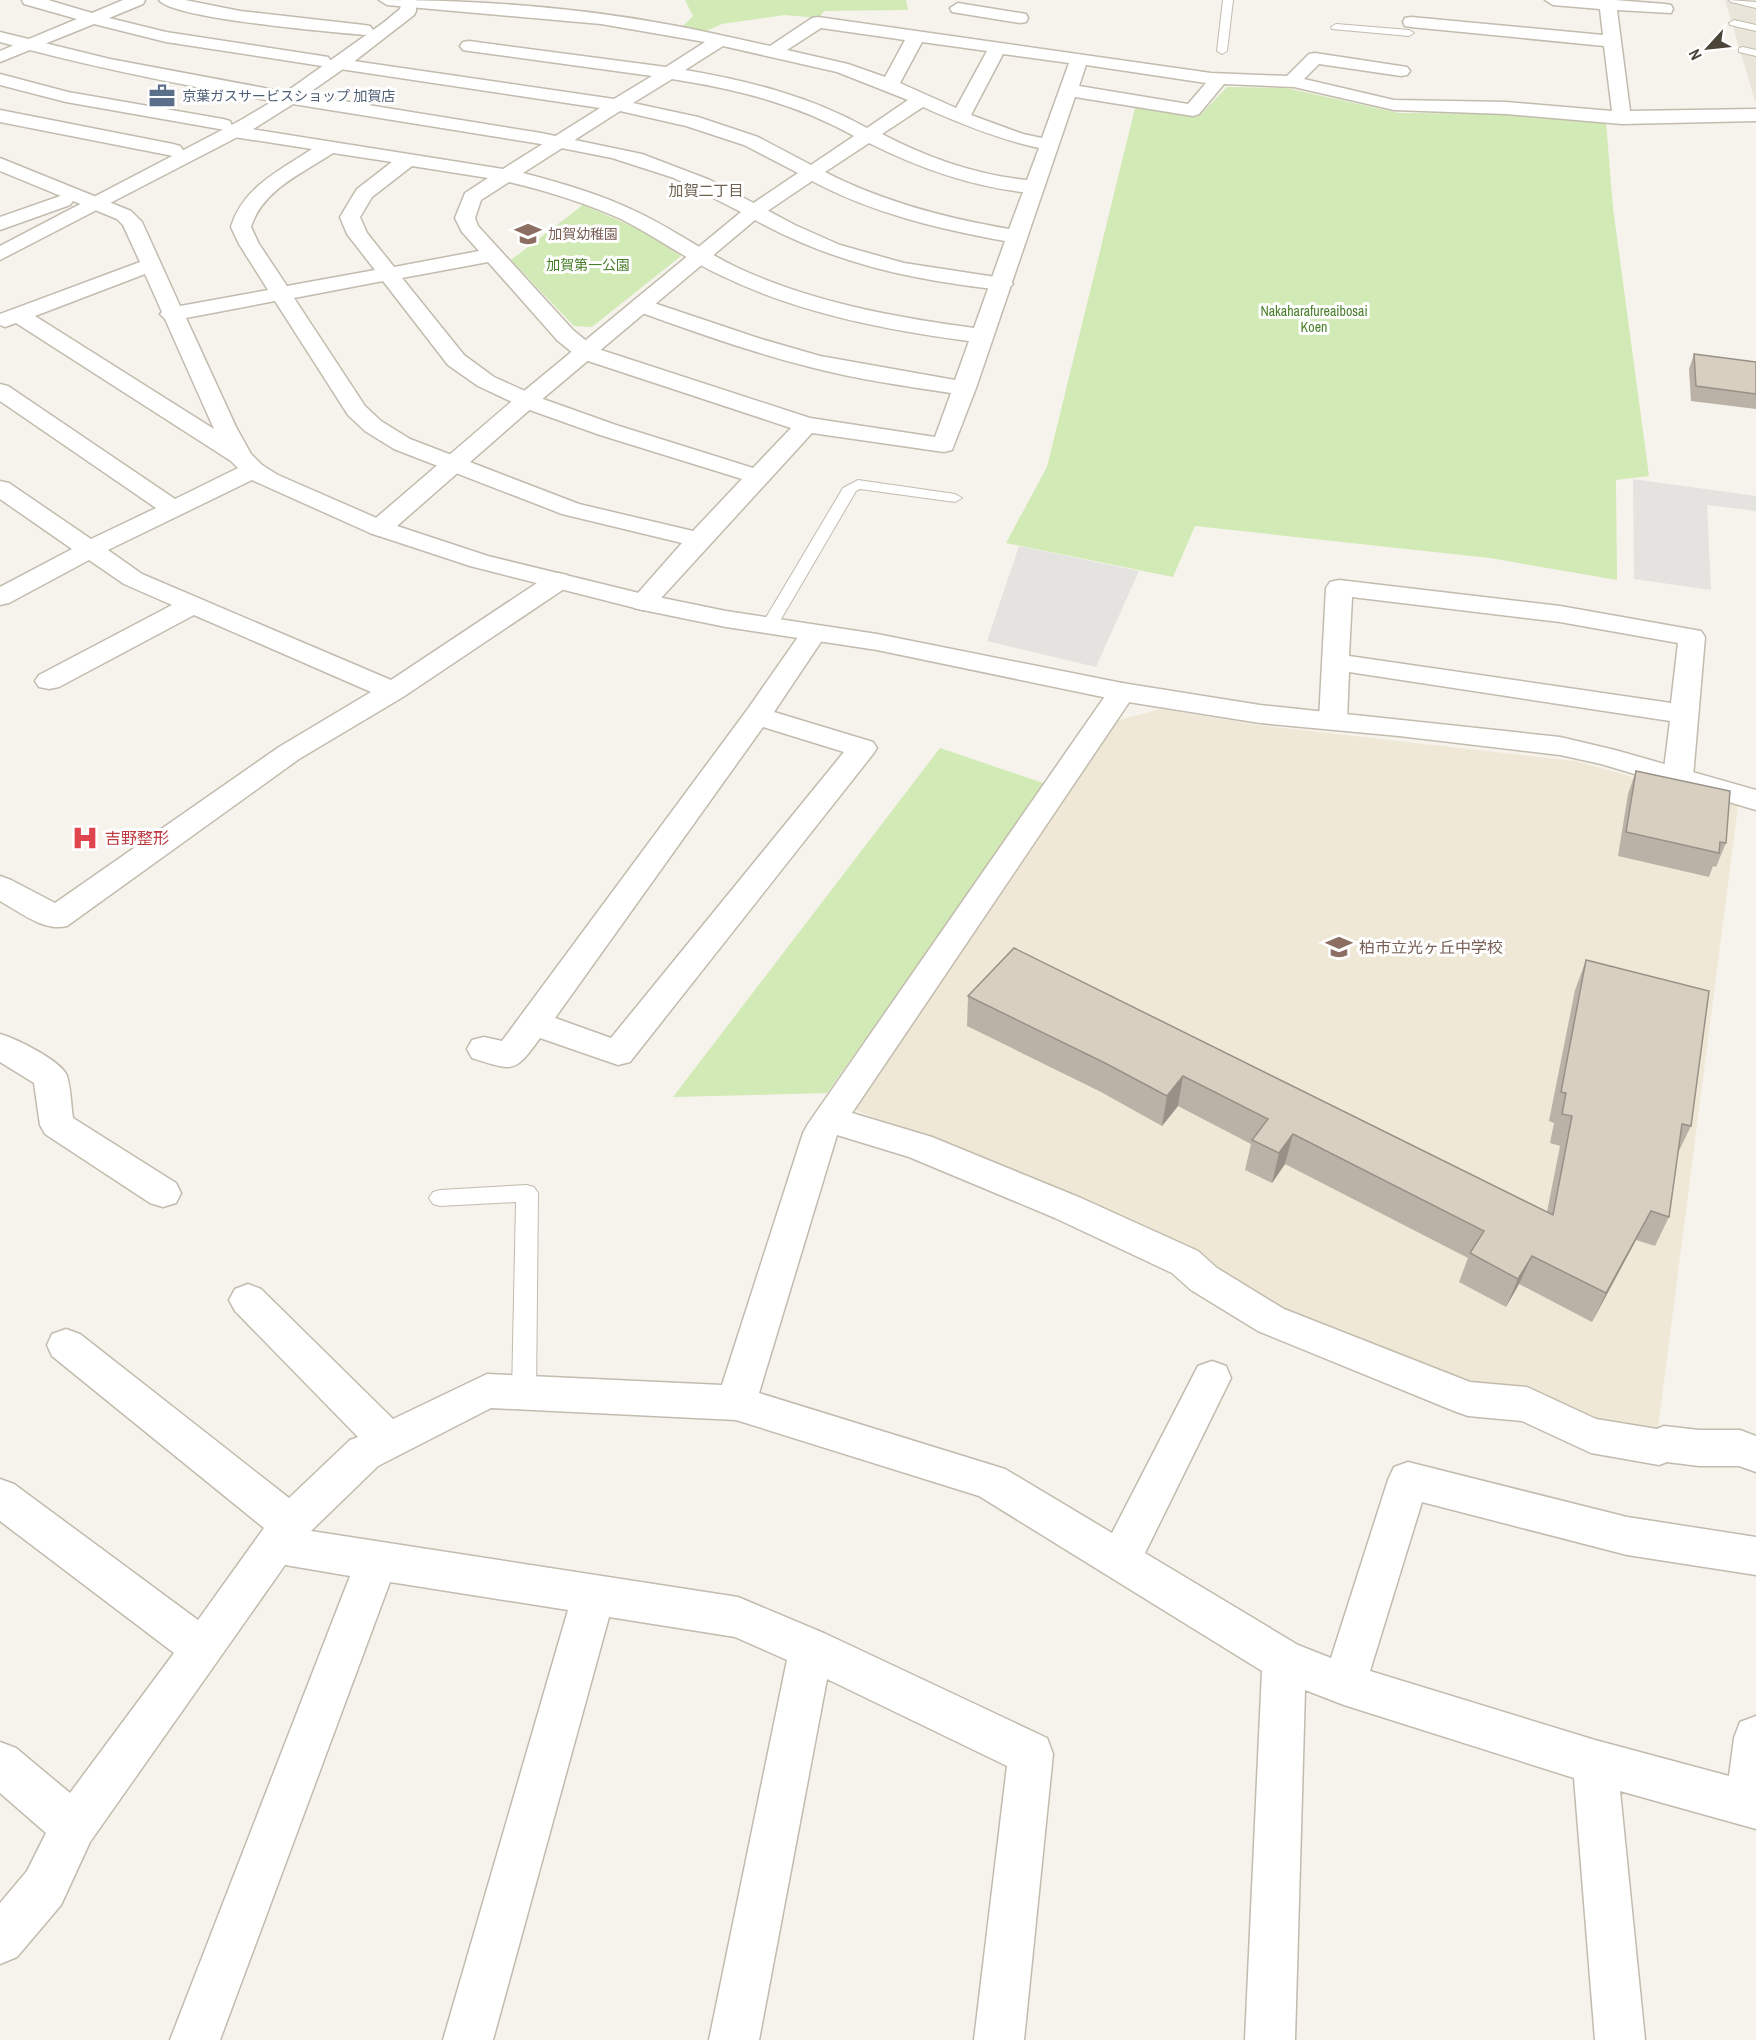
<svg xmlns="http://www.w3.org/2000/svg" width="1756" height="2040" font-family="'Archivo Narrow','Noto Sans JP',sans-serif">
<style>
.residential{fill:#eae5da}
.education{fill:#efe8d6}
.green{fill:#d2eab5}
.parking{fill:#e5e3e0}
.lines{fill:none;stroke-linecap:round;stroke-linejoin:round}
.service-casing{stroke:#c2bbae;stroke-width:2}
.minor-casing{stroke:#c2bbae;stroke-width:3}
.tertiary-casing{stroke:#c2bbae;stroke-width:3}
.service{fill:#fff;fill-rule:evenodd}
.minor{fill:#fff;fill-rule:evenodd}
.tertiary{fill:#fff;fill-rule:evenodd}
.wall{fill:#bab2a6}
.shaded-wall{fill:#979187}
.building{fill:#d8cfc1;stroke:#979187;stroke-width:1.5}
.labels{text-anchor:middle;stroke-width:6;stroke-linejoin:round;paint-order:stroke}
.far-service-label{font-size:14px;fill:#4e5e75;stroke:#fff;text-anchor:start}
.far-education-label{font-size:14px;fill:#785e54;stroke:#fff;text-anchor:start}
.far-park-label{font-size:14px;fill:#4a7f2a;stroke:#fff}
.far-neighbourhood-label{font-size:15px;fill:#6e6250;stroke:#fff}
.health-label{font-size:16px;fill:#be3a42;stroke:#fff;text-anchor:start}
.education-label{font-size:16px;fill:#785e54;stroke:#fff;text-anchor:start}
</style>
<rect width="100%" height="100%" fill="#f6f3ec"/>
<polygon class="residential" points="1725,0 1756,0 1756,104"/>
<polygon class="education" points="1161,709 1257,725 1575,761 1738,806 1657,1436 1466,1388 1269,1309 1138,1224 853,1109 1115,721"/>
<g class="green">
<polygon points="685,0 906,0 908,10 824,11 819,18 785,15 722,24 702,33 681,28 693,16"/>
<polygon points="1227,87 1286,88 1399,113 1508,114 1588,122 1606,122 1613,208 1649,476 1616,480 1617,580 1490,558 1195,526 1173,577 1006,543 1047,467 1136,104 1202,113"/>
<polygon points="583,205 641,230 681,256 592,327 574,326 511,260"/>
<polygon points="940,748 1046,784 827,1093 673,1097"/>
</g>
<g class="parking">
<polygon points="1633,479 1756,496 1756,511 1707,505 1711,590 1634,579"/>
<polygon points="1019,546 1139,571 1096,667 987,641"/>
</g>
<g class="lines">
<g class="service-casing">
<g id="service">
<polygon points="1223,0 1233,0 1227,51 1222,54 1217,51"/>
<polygon points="1729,0 1756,2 1756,8 1731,2"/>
<polygon points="1734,20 1756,25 1756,31 1730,25 1729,23"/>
<polygon points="1336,24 1409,30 1414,33 1409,36 1332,29 1331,27"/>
<polygon points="1743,47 1756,50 1756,56 1739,52 1739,48"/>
<polygon points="858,480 955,494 962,498 955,502 860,489 856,491 777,626 775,629 763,629 761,626 843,488"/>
<polygon points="527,1185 534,1187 538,1193 536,1393 532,1400 524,1403 516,1400 512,1393 516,1202 440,1206 433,1204 429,1198 433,1192 440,1190"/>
</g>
</g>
<g class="minor-casing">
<g id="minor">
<polygon points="22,0 48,0 92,13 123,0 145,0 143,4 109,18 166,32 322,56 328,57 331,61 328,65 322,66 166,42 94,24 0,62 0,51 77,19 24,4"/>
<path d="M159,0H185L240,11L364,25L370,26L373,30L370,34L364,35C333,32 173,19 159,0Z"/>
<path d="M379,0C476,0 576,7 671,25C704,31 737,39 770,46L812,18L818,17L1211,73L1287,76L1309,54L1315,53L1407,67L1410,71L1407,75L1401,76L1319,64L1304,79L1394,100L1506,102L1612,111L1604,46L1411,27L1405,26L1403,22L1405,18L1411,17L1603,35L1600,9L1553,5L1545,0H1615L1665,4L1671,5L1673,9L1671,13L1617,10L1630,111L1756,109V121L1622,124L1506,114L1394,110L1294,87L1224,84L1199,114L1193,116L1075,97L976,388L952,450L944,452L812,433L652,608L643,610L634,608L630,602L682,543L562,514L394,449L365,431L348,415L275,301L186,318L236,427L251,454L262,465L278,475L388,523L392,528L388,533L379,536L370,533L252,480L108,550L142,574L391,680L549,575L558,573L567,575L571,581L567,587L403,697L299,759L67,926C44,932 20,912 0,901V876L11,880L55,903L279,747L371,692L194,615L59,687L49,689L39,687L35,681L39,675L172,605L124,584L89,560L9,603L0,605V587L72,549L0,499V481L9,483L91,539L156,508L0,401V384L8,386L175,499L238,468L231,461L16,323L5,327L0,325V314L140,262L123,225L117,219L0,171V158L131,211L142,222L180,306L268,290L239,244L231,227C243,187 279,171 312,149L234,137L227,135L225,130L66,102L0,85V74L68,92L223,119L230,121L232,126L503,169L600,108L340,69L334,68L331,64L334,60L340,59L614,99L652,76L469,51L463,50L460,46L463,42L469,41L666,67L705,42L601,24L387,5ZM821,28L905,40L885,77L848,64L787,50ZM922,42L987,51L956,108L900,83ZM723,46L837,72L908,100L867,128C810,96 749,81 685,70ZM1003,54L1069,63L1042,138L1023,134L971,115ZM1086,65L1206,83L1188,104L1079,86ZM672,79C736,89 797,104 854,136L811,165L758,137L698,117L633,103ZM923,107C961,124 998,139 1039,148L1027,180C976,175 928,158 882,134ZM620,111L686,126L744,145L798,173L746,208L743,212L746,216H760L812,181C872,213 939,229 1005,241L974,328C892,317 811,302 736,267C701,250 670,227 635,211C600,194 561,183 523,173ZM869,143C917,167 969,186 1023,192L1009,229C946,218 883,202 825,172ZM333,153L392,162L357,189L340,217L347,234L375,270L287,286L259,244L251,227C262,190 303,173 333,153ZM412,166L488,178L465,193L455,218L462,232L479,251L394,267L367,233L360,217L372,197ZM509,182C547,191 586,203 621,219C655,236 686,259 720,275C798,313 885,330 969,341L955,380L820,356L758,338L642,299L634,300L631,305L634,310C692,331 750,352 810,367C856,379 904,386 951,393L935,437L810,418L595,348L573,330L478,226L475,218L481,200ZM488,262L557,340L579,358L791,428L753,468L616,425L543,399L494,377L464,355L402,278ZM145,274L162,312L160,314L165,319L214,429L35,316ZM383,281L448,365L478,386L527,409L600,435L742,479L693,531L579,504L410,439L381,421L365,406L294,298Z"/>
<polygon points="958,3 1020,13 1026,14 1028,18 1026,22 1020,23 952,12 950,8"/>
<polygon points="0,110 173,144 180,146 183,150 180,154 173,156 0,122"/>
<path d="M1339,580L1560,606L1701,631L1705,637L1693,777L1688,784L1678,786L1668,784L1663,777L1670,721L1349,672L1347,720L1343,726L1333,729L1323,726L1319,720L1326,588L1330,582ZM1352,597L1560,622L1678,643L1671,703L1349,656Z"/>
<path d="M814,625L823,627L827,633L774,712L873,742L877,748L873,754L630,1062L618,1065L540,1038C514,1074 514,1071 472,1058L467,1049L472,1040L484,1037L502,1041L747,710L805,627ZM763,727L844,752L611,1038L555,1018Z"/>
<polygon points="1122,683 1132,686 1136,692 852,1113 932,1137 1081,1198 1198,1251 1217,1268 1284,1309 1470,1382 1527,1387 1596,1419 1657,1429 1664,1426 1699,1430 1740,1430 1756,1436 1756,1472 1739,1466 1699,1466 1667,1462 1659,1465 1591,1453 1522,1421 1468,1416 1454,1411 1258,1331 1191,1290 1172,1273 1055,1218 909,1157 837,1135 759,1393 1005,1469 1112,1533 1198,1366 1212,1361 1226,1366 1231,1378 1145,1553 1298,1645 1331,1658 1388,1480 1394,1467 1408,1462 1627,1517 1756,1537 1756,1575 1627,1555 1422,1502 1370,1671 1595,1740 1729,1776 1734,1738 1740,1722 1756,1716 1756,1829 1620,1791 1645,2040 1595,2040 1574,1778 1344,1705 1305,1690 1295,2040 1245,2040 1262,1671 979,1496 736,1420 491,1408 378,1466 311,1531 738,1597 826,1634 1047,1738 1053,1754 1024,2040 974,2040 1007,1766 827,1679 759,2040 709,2040 787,1660 735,1637 609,1617 493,2040 443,2040 568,1610 390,1582 220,2040 170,2040 350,1576 285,1565 90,1842 61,1905 17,1957 0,1964 0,1903 27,1871 46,1833 0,1793 0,1742 16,1748 70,1793 174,1653 0,1521 0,1479 14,1484 198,1620 264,1528 52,1356 47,1345 52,1334 66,1329 80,1334 289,1498 350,1440 358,1437 235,1311 229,1300 235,1289 248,1284 261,1289 393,1419 487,1374 722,1385 803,1133 808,1124 1112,686"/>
<path d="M0,1034C15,1038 62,1061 67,1076C71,1089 71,1105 73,1118L176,1183L181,1193L176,1203L163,1207L150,1203L45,1134L40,1125L34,1083L0,1062Z"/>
</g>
</g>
<g class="tertiary-casing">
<g id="tertiary">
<path d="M402,0H416V11L414,15L356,60L306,95L541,133L642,154L710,180L795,225L840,245L904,263L1002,278L1009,280L1013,284L1009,288L1002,290C913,280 835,264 755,220L534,406L397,526L488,556L643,594L726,611L877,634L1122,683L1260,705L1560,737L1615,750L1756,790V810L1601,764L1560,755L1399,736L1260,723L1122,701L877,650L726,627L643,610L470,566L370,533L366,528L370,523L518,396L741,212L674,178L612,158L541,144L293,104L255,128L0,260V246L241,120L273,101C181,85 90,67 0,42V32L110,59L286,92L383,23L400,9Z"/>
<polygon points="63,195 70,197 73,201 70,205 0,230 0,217"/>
</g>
</g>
<use href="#service" class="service"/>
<use href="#minor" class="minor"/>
<use href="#tertiary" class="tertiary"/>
</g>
<g class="wall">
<polygon points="1694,354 1756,362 1756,409 1691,401 1689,369"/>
<polygon points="1636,771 1726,843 1716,867 1713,866 1709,877 1618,856 1628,794"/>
<polygon points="1586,960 1691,1126 1677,1155 1669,1217 1655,1246 1636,1240 1592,1322 1519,1284 1506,1307 1459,1282 1468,1258 1285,1164 1272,1183 1245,1170 1251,1144 1178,1106 1162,1126 1101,1092 967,1026 968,996 1547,1212 1560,1146 1550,1143 1554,1123 1549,1121 1575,990"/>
</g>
<g class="shaded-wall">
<polygon points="1183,1076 1178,1106 1162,1126 1167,1096"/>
<polygon points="1293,1134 1285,1164 1272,1183 1279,1153"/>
<polygon points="1651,1211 1636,1240 1592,1322 1606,1293"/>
<polygon points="1532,1256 1519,1284 1506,1307 1518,1279"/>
</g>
<g class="building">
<polygon points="1694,354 1756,362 1756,394 1696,386"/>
<polygon points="1636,771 1730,791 1726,843 1720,842 1719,853 1626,832"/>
<polygon points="1014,948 1553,1215 1572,1116 1562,1114 1566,1093 1561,1092 1586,960 1709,991 1691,1126 1682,1124 1669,1217 1651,1211 1606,1293 1532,1256 1518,1279 1470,1253 1484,1231 1293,1134 1279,1153 1252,1140 1268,1119 1183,1076 1167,1096 1105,1063 968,996"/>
</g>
<defs>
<g id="office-bare" transform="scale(2.07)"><path d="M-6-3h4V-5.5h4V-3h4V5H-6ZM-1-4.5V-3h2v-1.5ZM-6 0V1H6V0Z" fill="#5c6f8a" stroke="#fff" stroke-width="2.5" paint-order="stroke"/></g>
<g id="school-bare" transform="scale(2.07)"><path d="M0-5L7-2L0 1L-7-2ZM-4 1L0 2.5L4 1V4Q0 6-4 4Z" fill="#8d6e63" stroke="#fff" stroke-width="2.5" paint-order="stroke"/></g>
<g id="hospital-bare" transform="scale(2.07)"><path d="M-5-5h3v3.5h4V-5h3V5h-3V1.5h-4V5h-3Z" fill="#e0444e" stroke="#fff" stroke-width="2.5" paint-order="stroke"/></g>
</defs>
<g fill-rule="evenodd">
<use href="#office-bare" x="162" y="96"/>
<use href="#school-bare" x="528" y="234"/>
<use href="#hospital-bare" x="85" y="838"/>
<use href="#school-bare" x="1339" y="947"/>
</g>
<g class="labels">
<g class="far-service-label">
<text x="182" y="101">京葉ガスサービスショップ 加賀店</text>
</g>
<g class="far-education-label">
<text x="548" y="239">加賀幼稚園</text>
</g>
<g class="far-park-label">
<text x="588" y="270">加賀第一公園</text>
<text x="1314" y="316">Nakaharafureaibosai<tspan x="1314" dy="16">Koen</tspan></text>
</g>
<g class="far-neighbourhood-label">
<text x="706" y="196">加賀二丁目</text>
</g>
<g class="health-label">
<text x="105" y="844">吉野整形</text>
</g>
<g class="education-label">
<text x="1359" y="953">柏市立光ヶ丘中学校</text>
</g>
</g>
<g transform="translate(1708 48) rotate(243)" stroke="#ffffff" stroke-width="4.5" paint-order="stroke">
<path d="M0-4.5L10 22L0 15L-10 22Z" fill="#4b4439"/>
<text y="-9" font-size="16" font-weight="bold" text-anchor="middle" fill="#4b4439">N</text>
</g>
</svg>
